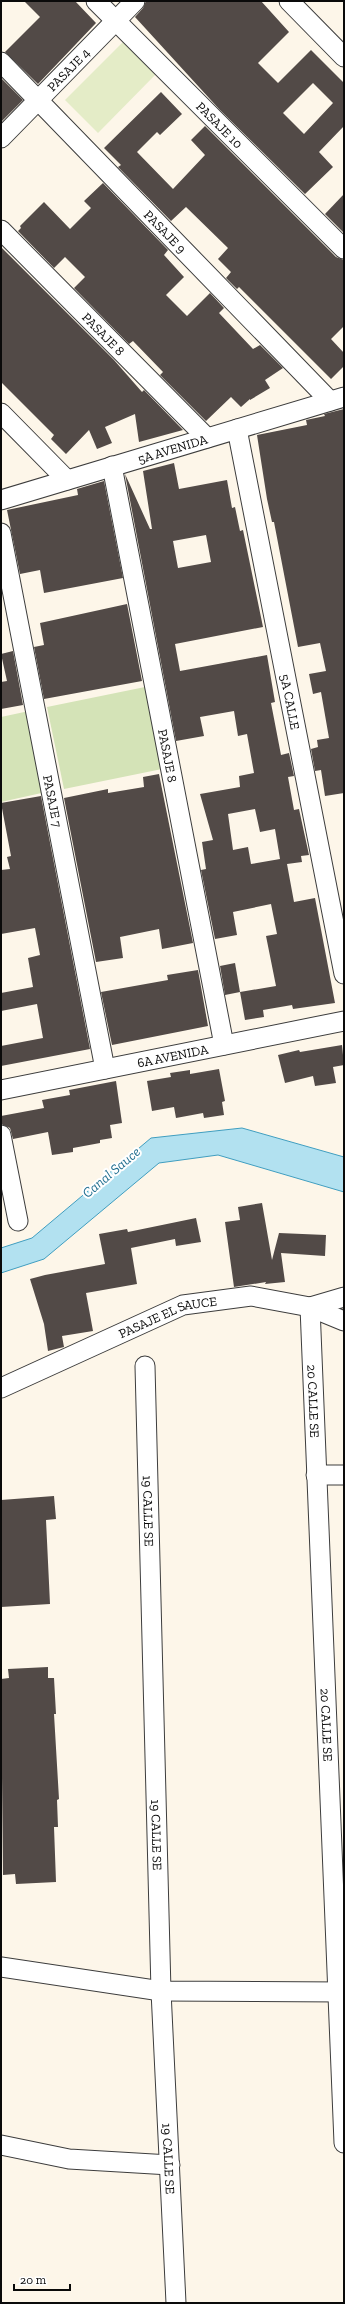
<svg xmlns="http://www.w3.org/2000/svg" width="345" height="2304" font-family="'Zilla Slab',serif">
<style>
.green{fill:#d4e3b7}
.pitch{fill:#e4ecc7}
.water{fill:#b2e1f0;stroke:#409ec0}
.building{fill:#524a47;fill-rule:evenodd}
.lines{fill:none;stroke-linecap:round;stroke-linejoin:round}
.minor-casing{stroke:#3d3d3d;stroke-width:21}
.minor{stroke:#fff;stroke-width:19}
.labels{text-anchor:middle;stroke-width:4;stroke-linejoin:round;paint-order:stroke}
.street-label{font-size:13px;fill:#0a0a0a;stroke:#fff}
.water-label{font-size:14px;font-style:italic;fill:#206e8f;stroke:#fff}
</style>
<rect width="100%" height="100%" fill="#fdf6e9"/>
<g class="green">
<polygon points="145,687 162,769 64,789 47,707"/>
<polygon points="29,711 46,792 1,802 1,717"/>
</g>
<polygon class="pitch" points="124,41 157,73 98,133 65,100"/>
<polygon class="water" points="242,1128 344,1157 344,1192 218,1155 159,1163 44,1259 1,1273 1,1248 32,1238 151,1138"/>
<g class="building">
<polygon points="24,1 75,1 96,23 38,84 5,52 40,17"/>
<path d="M146,1H261L289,32L258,63L278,83L311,50L344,83V126L319,152L333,167L305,194L220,110L135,17L143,8ZM313,83L333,103L304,134L283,113Z"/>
<polygon points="1,78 23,100 1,122"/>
<polygon points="161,92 182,114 160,135 157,132 137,152 173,189 205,155 191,140 205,126 336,257 344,260 344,326 331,339 344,353 344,366 331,379 239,287 237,289 226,278 231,272 218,259 228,248 186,207 171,221 118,167 121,165 104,148"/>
<polygon points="103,183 168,250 164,255 184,277 166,295 187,316 210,293 224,308 219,313 253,349 260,345 283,368 265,380 270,388 250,400 250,399 241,407 231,397 206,421 160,375 163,372 133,341 129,344 74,288 85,277 65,257 54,268 18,231 21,228 20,226 44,202 70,229 91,208 84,201"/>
<polygon points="344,194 344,233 325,214"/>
<polygon points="1,247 114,360 142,392 144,390 183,430 139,442 135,414 105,427 112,443 97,449 89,430 66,454 51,439 54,435 1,382"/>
<polygon points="344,409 344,793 325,796 321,770 315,771 311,749 318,747 317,740 329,738 321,692 313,694 309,674 326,671 320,643 298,647 274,522 272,522 267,499 257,435 307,425 306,420 325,416 324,414"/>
<path d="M174,463L179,489L227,480L232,508L235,507L240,531L243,530L263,627L175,644L180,671L267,655L275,702L271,703L281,755L289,753L294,776L288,777L294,810L299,809L309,855L301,856L302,862L287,864L294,902L315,898L335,1003L293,1009L292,1005L263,1010L264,1017L245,1020L240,992L276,986L266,936L277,934L271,904L233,912L237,935L215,939L201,870L206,869L202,842L213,840L200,794L240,787L239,776L254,773L247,734L238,736L234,711L200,717L204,736L176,741L125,474L150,529H152L143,471ZM206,535L211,562L178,568L173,541ZM255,809L260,832L275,829L280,859L251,864L248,847L233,850L228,814Z"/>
<polygon points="104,481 123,578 44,593 40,570 20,574 7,510 78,495 77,489"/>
<polygon points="127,604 142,681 44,699 34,647 44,645 40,623"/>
<polygon points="13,651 23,705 1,709 1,682 7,681 1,654"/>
<polygon points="159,774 193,943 162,949 159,929 120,937 123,958 96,962 64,798 108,789 108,793 144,787 143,777"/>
<polygon points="41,796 90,1049 1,1066 1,1046 43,1038 37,1004 1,1011 1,993 33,987 28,958 40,955 35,928 1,934 1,870 10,869 7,857 11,856 1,803"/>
<polygon points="235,963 240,992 225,995 220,966"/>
<polygon points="198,970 208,1026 112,1045 101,992 168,980 167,975"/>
<polygon points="342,1045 344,1065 333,1067 336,1083 315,1086 313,1076 285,1083 278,1055 299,1050 300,1052"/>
<polygon points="219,1069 225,1101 222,1102 224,1115 204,1118 203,1113 176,1118 174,1107 152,1111 147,1081 171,1077 170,1073 190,1070 190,1074"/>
<polygon points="116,1081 122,1123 110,1125 112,1138 100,1140 100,1143 73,1148 73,1152 52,1155 48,1132 13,1139 10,1128 1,1124 1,1116 44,1108 42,1100 70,1095 69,1090"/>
<polygon points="262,1203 272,1260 279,1233 326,1235 325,1256 281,1253 285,1282 265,1284 266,1282 234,1287 225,1222 240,1220 238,1207"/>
<polygon points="196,1218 201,1242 176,1246 175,1239 131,1248 137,1284 86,1293 93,1331 62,1336 64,1347 48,1351 44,1324 30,1279 45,1275 105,1264 99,1234 127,1229 128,1232"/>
<polygon points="54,1496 56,1519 46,1520 50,1604 1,1607 1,1500"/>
<polygon points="48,1667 48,1678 54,1678 56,1714 54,1714 59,1799 57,1800 58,1827 54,1827 56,1882 16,1884 15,1874 3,1875 1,1679 9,1678 8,1669"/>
</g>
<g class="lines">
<g class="minor-casing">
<g id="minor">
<path id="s1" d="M96,1L344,249"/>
<polyline points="289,1 344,57"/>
<path id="s2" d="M1,62L330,401"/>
<path id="s3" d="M1,138L135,1"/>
<path id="s4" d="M1,230L207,438"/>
<polyline points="1,413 67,480"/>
<path id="s5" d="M237,429L344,974"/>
<path id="s6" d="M112,466L224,1045"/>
<path id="s7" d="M1,500L344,397"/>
<path id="s8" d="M1,533L105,1069"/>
<path id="s9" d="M1,1090L344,1021"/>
<polyline points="1,1135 18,1221"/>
<path id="s10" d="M344,1321L310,1307L344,2143"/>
<path id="s11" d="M145,1366L161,1991L176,2303"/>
<path id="s12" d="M1,1388L183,1305L251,1296L310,1307L344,1297"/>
<polyline points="316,1475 344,1475"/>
<polyline points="1,1967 161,1991 344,1992"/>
<polyline points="1,2145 69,2159 170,2165"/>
</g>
</g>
<use href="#minor" class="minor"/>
</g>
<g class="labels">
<g class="street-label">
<text dy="5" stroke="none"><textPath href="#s3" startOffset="96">PASAJE 4</textPath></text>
<text dy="5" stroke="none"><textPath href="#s1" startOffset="175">PASAJE 10</textPath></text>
<text dy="5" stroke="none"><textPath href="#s2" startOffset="236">PASAJE 9</textPath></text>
<text dy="5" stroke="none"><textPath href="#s4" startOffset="146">PASAJE 8</textPath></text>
<text dy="5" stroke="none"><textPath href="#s7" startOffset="179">5A AVENIDA</textPath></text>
<text dy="5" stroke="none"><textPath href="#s5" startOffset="278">5A CALLE</textPath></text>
<text dy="5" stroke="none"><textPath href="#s6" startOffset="295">PASAJE 8</textPath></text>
<text dy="5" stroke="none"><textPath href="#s8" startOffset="273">PASAJE 7</textPath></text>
<text dy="5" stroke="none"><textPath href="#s9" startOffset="175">6A AVENIDA</textPath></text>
<text dy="5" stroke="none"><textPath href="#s12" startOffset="182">PASAJE EL SAUCE</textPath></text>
<text dy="5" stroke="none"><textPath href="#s10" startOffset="131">20 CALLE SE</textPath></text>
<text dy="5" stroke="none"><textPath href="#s11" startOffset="145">19 CALLE SE</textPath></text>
<text dy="5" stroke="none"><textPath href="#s10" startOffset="455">20 CALLE SE</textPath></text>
<text dy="5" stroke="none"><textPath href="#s11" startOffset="469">19 CALLE SE</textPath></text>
<text dy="5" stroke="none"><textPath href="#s11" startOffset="793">19 CALLE SE</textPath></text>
</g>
<g class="water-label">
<text transform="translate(111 1172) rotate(-40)" y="5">Canal Sauce</text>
</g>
</g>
<rect width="345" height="2304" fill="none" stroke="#0a0a0a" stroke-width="4"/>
<path d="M14 2284v6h56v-6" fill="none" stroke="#0a0a0a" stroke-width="2"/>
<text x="20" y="2284" font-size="12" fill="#0a0a0a" stroke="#ffffff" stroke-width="3" paint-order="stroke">20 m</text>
</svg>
